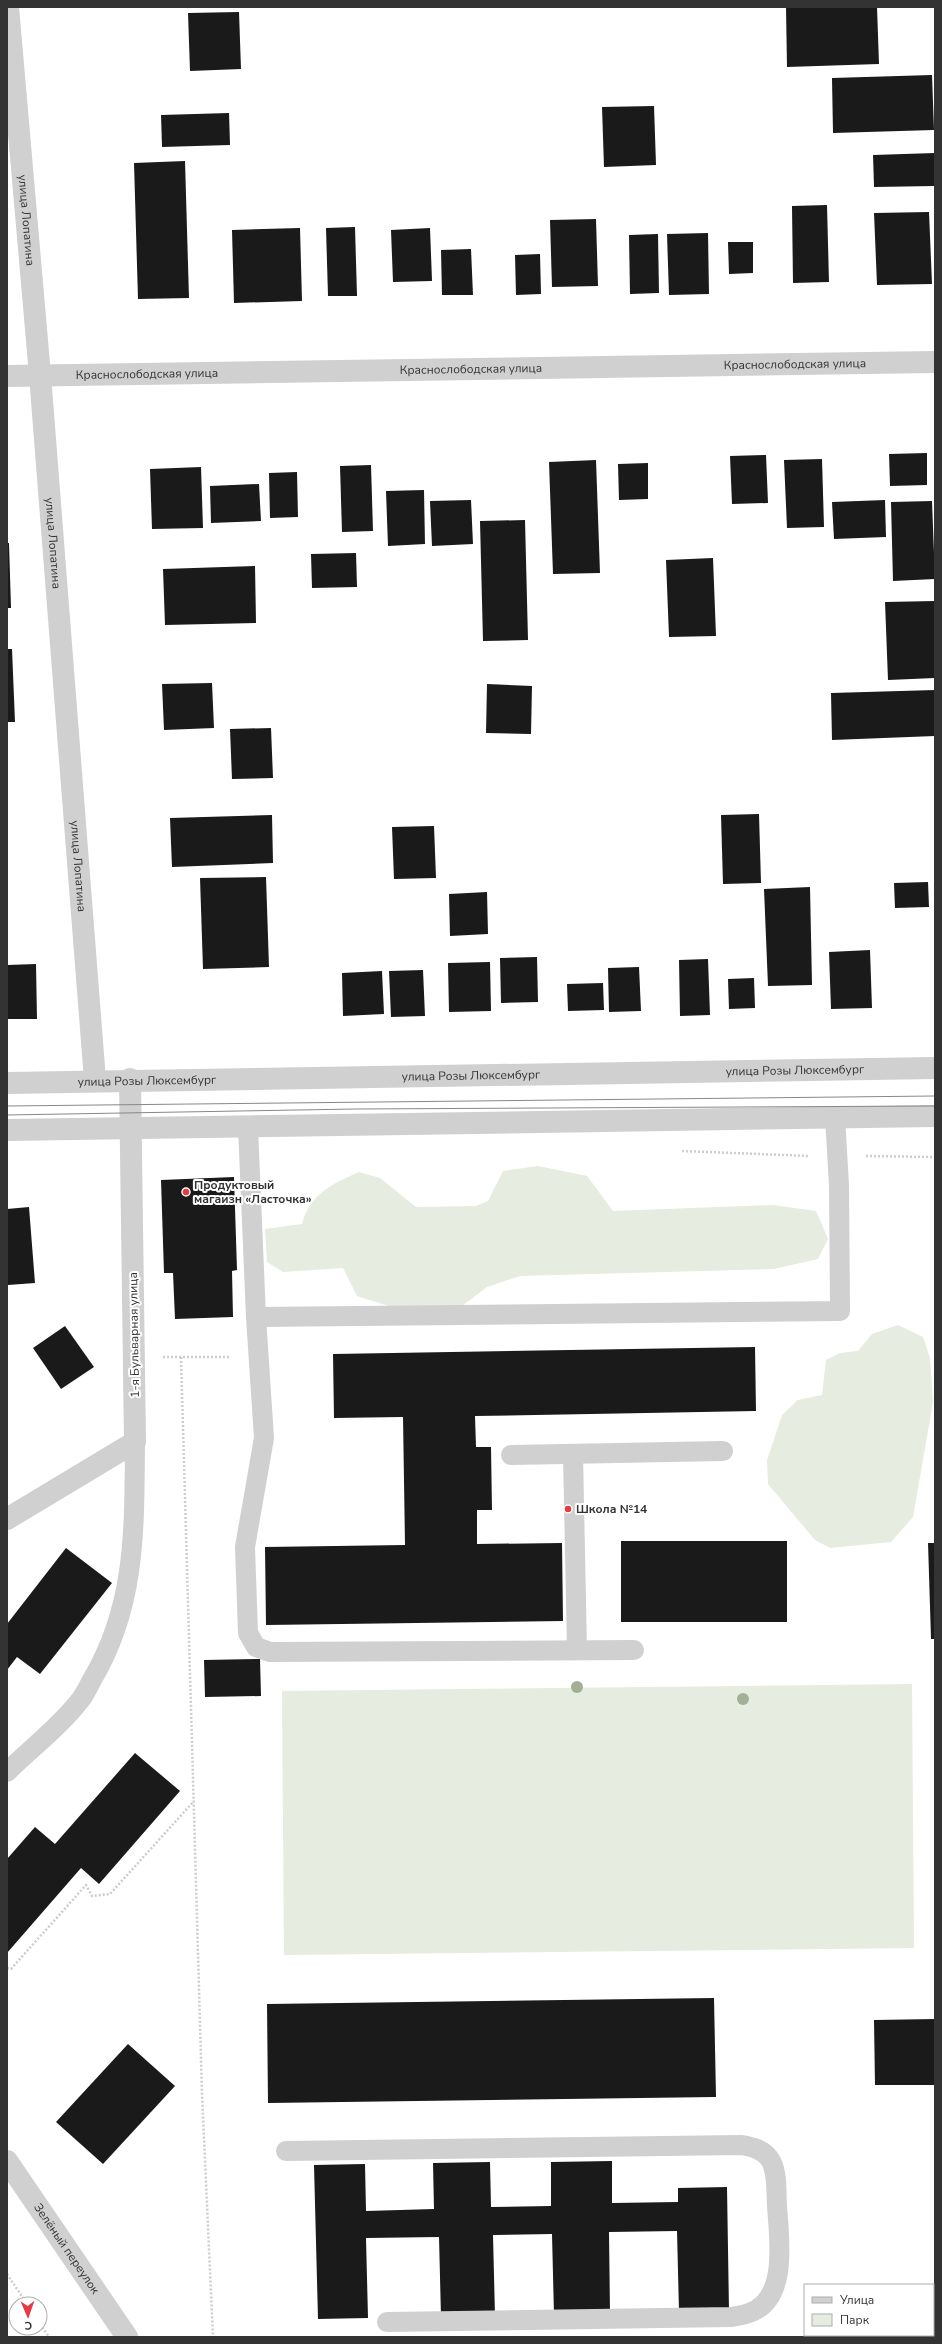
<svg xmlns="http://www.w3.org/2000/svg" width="942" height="2344" font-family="'Nunito Sans',sans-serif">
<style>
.green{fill:#e6ecdf}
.building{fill:#1a1a1a}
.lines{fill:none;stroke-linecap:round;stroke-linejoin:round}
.path{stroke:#cdcdcd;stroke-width:2.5;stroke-dasharray:2 2;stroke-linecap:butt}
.service{stroke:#d0d0d0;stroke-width:20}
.minor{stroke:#d0d0d0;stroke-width:22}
.tertiary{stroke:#d0d0d0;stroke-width:22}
.tram{stroke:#888;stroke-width:1}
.tree{fill:#a2b095}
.poi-dot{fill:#e63946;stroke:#fff;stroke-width:1.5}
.labels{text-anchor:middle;stroke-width:4;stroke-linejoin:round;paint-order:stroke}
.street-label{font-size:12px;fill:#333;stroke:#fff}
.poi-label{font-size:12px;font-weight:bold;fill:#333;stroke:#fff;text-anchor:start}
</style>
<rect width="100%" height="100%" fill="#fff"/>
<g class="green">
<path d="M538,1166L587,1176L613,1211L773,1205L816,1211L828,1239L818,1259L774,1269L520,1276L487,1287L458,1309L408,1312L357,1296L343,1268L283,1272L267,1262L265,1229L302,1224C310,1194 332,1184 359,1172L380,1178L416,1207L476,1206L488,1201L503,1171Z"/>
<polygon points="898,1325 923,1337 930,1358 933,1402 913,1517 891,1542 830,1548 815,1540 768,1484 767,1460 782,1415 798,1400 822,1395 826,1360 840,1353 858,1351 872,1334"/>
<polygon points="912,1684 914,1948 284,1955 282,1691"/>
</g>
<g class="building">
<polygon points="786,7 877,7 879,64 787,67"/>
<polygon points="239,12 241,69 190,71 188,13"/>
<polygon points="932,75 934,130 833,133 832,78"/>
<polygon points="654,106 656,165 604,167 602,107"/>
<polygon points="229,113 230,145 162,147 161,115"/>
<polygon points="935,153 935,186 874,187 873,155"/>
<polygon points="185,161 189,298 138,299 134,163"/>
<polygon points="827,205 829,282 793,283 792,206"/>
<polygon points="929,212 932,284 877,285 874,213"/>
<polygon points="596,219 598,286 552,287 550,220"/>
<polygon points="355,227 357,296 328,296 326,228"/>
<polygon points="300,228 302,301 234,303 232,230"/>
<polygon points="430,228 432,281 393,282 391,230"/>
<polygon points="708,233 709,294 669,295 667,234"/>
<polygon points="658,234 659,293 630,294 629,235"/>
<polygon points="728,242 753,242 753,273 729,274"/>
<polygon points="471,249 473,295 442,295 441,250"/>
<polygon points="540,254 541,294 516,295 515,255"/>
<polygon points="927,453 927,485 890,486 889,454"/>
<polygon points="766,455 768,503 732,504 730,456"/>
<polygon points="822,459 824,527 787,528 784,460"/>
<polygon points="596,460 600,573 553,574 549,462"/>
<polygon points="648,463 648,499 619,500 618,464"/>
<polygon points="371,465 373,531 342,532 340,466"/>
<polygon points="201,467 203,528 152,529 150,469"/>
<polygon points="297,472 298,517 270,518 269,473"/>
<polygon points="259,484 261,521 211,523 210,486"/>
<polygon points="424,490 425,544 388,546 386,491"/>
<polygon points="471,500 473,544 432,546 430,501"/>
<polygon points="885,500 886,537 834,539 832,502"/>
<polygon points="932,501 935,579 893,581 891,502"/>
<polygon points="525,520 528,640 483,641 480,521"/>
<polygon points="7,543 9,543 11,608 7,608"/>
<polygon points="356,553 357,587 312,588 311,554"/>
<polygon points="713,558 716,636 669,637 666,560"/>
<polygon points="255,566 256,623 165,625 163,569"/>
<polygon points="935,601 935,678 888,680 885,602"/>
<polygon points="7,649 12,649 15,722 7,722"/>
<polygon points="212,683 214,728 164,730 162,684"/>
<polygon points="487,684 532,686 531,734 486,733"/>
<polygon points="935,690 935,736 832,740 831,693"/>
<polygon points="271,728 273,778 232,779 230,729"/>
<polygon points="759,814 761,883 723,884 721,815"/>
<polygon points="272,815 273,863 172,867 170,818"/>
<polygon points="434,826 436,878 394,879 392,827"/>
<polygon points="266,877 269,967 203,969 200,878"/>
<polygon points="928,882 929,907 895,908 894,883"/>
<polygon points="810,887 812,985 768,986 764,889"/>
<polygon points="487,892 488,934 450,936 449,894"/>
<polygon points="870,950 872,1008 831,1009 829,952"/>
<polygon points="537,957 538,1002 501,1003 500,958"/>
<polygon points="708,959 710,1015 680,1016 679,960"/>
<polygon points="490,962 491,1011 449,1012 448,963"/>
<polygon points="36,964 37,1019 7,1019 7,965"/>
<polygon points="639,967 641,1011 609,1012 608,968"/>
<polygon points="423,970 425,1016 391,1017 389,971"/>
<polygon points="382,971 384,1014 343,1016 342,973"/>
<polygon points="754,978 755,1008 729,1009 728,979"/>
<polygon points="603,983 604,1010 568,1011 567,984"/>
<polygon points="234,1177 237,1270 232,1271 233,1317 175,1319 173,1273 164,1273 161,1180"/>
<polygon points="29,1207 35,1283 8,1285 7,1209"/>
<polygon points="65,1326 94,1367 61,1389 33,1348"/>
<polygon points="755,1347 756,1411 475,1416 476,1447 491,1447 492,1510 477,1510 477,1544 562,1543 563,1621 266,1625 265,1547 405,1545 403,1417 334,1418 333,1354"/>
<rect x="621" y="1541" width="166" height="81"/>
<polygon points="928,1543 935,1543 935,1639 931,1639"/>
<polygon points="66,1548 112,1583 40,1674 17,1657 7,1670 7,1624"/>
<polygon points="260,1659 261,1696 205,1697 204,1660"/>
<polygon points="135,1753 180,1791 99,1884 81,1868 7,1953 7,1859 35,1827 55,1844"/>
<polygon points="714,1998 716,2097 268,2103 267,2004"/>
<polygon points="935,2019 935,2085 875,2085 874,2020"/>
<polygon points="128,2044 175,2086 103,2164 56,2122"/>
<polygon points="612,2161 612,2203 678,2202 678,2188 727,2187 729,2311 679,2312 677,2231 609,2232 610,2313 554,2315 552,2234 493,2235 495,2316 441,2317 439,2237 366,2238 368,2318 318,2319 314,2165 365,2164 366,2211 434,2209 433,2163 490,2162 491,2207 551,2206 551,2162"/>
</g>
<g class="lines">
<g class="path">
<polyline points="682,1151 809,1156"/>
<polyline points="866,1156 935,1157"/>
<polyline points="163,1357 230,1357"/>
<polyline points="181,1357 202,2094 213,2337"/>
<polyline points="7,1968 11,1969 86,1885 92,1896 110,1894 194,1801"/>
<polyline points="7,2274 27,2304"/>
<polyline points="40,2324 49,2337"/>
</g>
<g class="service">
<polyline points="248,1127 256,1317 264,1438 245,1547 248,1633 256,1647 270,1652 634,1650"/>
<polyline points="256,1317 840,1311 839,1185 835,1117"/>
<polyline points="573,1454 577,1650"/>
<polyline points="511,1455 723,1451"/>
<path d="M7,1772C29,1750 58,1728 77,1704C84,1697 88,1687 93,1678C137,1603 134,1526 135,1442"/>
<path d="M286,2151L742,2145C752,2147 762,2149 769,2158C778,2169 776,2192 777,2206C779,2237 789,2300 749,2313C744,2315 737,2316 731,2317L387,2322"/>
</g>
<g class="minor">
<path id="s1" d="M8,7L40,375L95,1080"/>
<path id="s2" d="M7,376L935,362"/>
<polyline points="7,1519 135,1442 130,1079"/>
<path id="s3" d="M7,2161L127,2337"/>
</g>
<g class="tertiary">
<path id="s4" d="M7,1083L935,1068"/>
<polyline points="7,1130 935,1116"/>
</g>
<g class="tram">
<polyline points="7,1106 935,1096"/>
<polyline points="7,1115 355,1109 935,1106"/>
</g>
</g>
<g class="tree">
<circle cx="577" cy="1687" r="6"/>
<circle cx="743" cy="1699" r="6"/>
</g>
<g class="poi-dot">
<circle cx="186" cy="1192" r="4"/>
<circle cx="568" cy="1509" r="4"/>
</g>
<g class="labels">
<g class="street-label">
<text dy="4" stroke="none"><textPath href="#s1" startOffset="214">улица Лопатина</textPath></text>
<text dy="4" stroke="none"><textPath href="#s2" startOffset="788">Краснослободская улица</textPath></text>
<text dy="4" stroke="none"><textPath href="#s2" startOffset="464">Краснослободская улица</textPath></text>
<text dy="4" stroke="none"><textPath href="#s2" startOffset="140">Краснослободская улица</textPath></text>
<text dy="4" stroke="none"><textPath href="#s1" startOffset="538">улица Лопатина</textPath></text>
<text dy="4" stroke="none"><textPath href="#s1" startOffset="862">улица Лопатина</textPath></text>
<text dy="4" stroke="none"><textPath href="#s4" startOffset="788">улица Розы Люксембург</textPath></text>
<text dy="4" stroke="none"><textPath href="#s4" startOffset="464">улица Розы Люксембург</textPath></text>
<text dy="4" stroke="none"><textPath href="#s4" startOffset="140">улица Розы Люксембург</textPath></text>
<text transform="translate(134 1335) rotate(-91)" y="4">1-я Бульварная улица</text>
<text dy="4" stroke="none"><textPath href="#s3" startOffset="106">Зелёный переулок</textPath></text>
</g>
<g class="poi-label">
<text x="194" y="1189">Продуктовый<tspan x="194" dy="14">магаизн «Ласточка»</tspan></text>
<text x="576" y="1513">Школа №14</text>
</g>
</g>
<rect width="942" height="2344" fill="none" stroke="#333333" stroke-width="16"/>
<rect x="804" y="2284" width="130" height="52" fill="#ffffff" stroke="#adadad"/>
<rect x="812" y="2297" width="20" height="6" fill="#d0d0d0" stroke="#adadad"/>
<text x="840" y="2304" font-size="12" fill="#333333">Улица</text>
<rect x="812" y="2314" width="20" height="12" fill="#e6ecdf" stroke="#adadad"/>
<text x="840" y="2324" font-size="12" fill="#333333">Парк</text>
<g transform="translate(28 2316) rotate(178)"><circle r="19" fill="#ffffff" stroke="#adadad"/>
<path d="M0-3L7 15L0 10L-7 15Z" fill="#e63946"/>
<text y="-6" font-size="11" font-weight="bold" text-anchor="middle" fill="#333333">С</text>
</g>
</svg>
